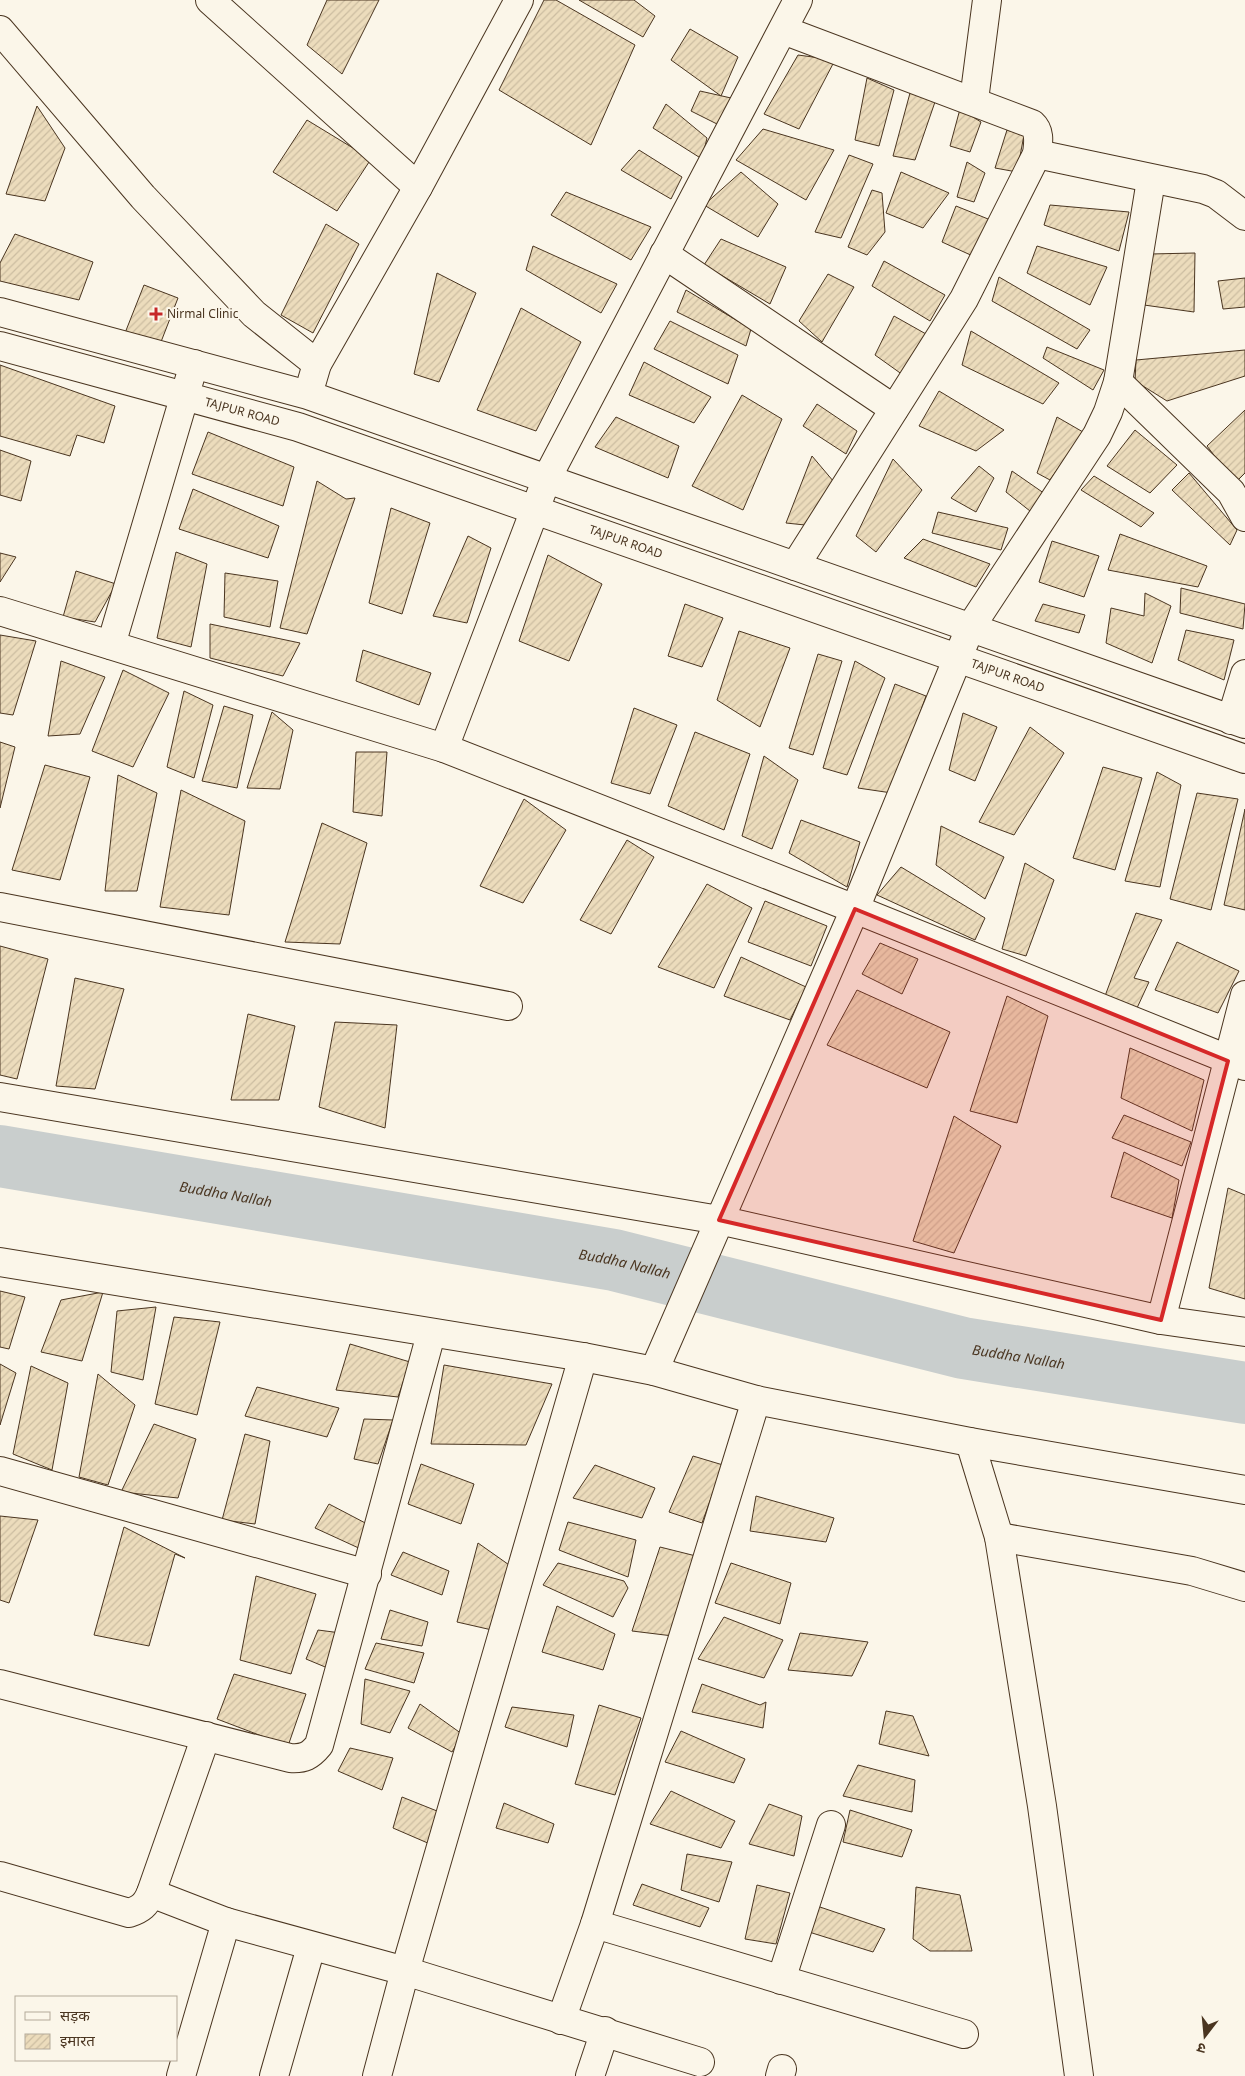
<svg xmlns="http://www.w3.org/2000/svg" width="1245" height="2076" font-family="'Noto Sans','Noto Sans Devanagari',sans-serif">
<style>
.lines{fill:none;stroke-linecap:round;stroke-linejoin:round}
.river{stroke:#c9cecd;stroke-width:62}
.building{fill:url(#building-hatch);stroke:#4a3520}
.minor-casing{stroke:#4a3520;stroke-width:30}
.major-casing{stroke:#4a3520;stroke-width:30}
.minor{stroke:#fbf6e9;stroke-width:28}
.major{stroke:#fbf6e9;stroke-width:28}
.marked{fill:#d62828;fill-opacity:0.2;stroke:#d62828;stroke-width:4;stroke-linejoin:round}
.poi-dot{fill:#c62828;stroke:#fbf6e9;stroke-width:2}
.labels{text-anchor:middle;stroke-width:4;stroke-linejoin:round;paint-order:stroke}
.poi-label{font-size:12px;fill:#4a3520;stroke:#fbf6e9;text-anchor:start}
.street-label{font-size:12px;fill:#4a3520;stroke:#fbf6e9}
.water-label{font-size:14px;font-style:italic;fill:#4a3520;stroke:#fbf6e9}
</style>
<defs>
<pattern id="building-hatch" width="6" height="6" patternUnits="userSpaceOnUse" patternTransform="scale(1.25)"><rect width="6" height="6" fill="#ecdcbc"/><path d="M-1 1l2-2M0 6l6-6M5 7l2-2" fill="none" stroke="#ccbda1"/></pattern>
</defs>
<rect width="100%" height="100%" fill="#fbf6e9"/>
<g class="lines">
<path class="river" id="s1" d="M0,1156L614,1260L963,1348L1245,1393"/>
</g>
<g class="building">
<polygon points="327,0 379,0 342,74 307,45"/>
<polygon points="544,0 556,0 635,45 591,145 499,90"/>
<polygon points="579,0 634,0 655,16 643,37"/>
<polygon points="690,29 738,57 721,96 671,60"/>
<polygon points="798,55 835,60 799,129 764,114"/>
<polygon points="867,78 894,90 879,146 855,140"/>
<polygon points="700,91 731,98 721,126 691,111"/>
<polygon points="910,93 936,99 915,160 893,156"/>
<polygon points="666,104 707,138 702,159 653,128"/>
<polygon points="37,106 65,148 45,201 6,194"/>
<polygon points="960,109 981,122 970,152 950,146"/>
<polygon points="307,120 371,159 337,211 273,172"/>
<polygon points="763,129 834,150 806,200 736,160"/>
<polygon points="1007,130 1024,135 1017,172 995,168"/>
<polygon points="639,150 682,177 671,199 621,170"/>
<polygon points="849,155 873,164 841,238 815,232"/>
<polygon points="967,162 985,173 974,202 957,197"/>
<polygon points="741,172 778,204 758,237 704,205"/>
<polygon points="901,172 949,193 923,228 886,213"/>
<polygon points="872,190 882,193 885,232 867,255 848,247"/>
<polygon points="566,192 651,227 631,260 551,215"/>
<polygon points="1050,205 1129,212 1119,251 1044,225"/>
<polygon points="956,206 993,221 975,257 942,242"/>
<polygon points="326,224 359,244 313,333 281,315"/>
<polygon points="15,234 93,262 79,300 0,281 0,263"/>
<polygon points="721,239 786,267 770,304 704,265"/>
<polygon points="533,246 617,284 601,313 526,270"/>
<polygon points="1037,246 1107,267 1090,305 1027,273"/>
<polygon points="1195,253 1194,312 1144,305 1150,254"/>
<polygon points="884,261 945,295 930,321 872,286"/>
<polygon points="437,273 476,293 439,382 414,374"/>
<polygon points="828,274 854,287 822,342 799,321"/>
<polygon points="999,277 1090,330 1077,349 992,301"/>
<polygon points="1245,278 1245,307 1223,309 1218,281"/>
<polygon points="144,285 178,298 159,347 125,333"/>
<polygon points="686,290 751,329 746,346 677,312"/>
<polygon points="521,308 581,342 536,431 477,410"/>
<polygon points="894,316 926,334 903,375 875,355"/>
<polygon points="670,321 738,355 728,384 654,349"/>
<polygon points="971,331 1059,383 1043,404 962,365"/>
<polygon points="1047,347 1104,370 1093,390 1043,358"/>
<polygon points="1245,350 1245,376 1167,401 1135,381 1136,360"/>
<polygon points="644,362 711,397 694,423 629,395"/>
<polygon points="0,365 115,406 104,443 77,435 70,456 0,436"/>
<polygon points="939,391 1004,430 976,451 919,426"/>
<polygon points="742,395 782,419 743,510 692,486"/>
<polygon points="817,404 857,431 846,454 803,426"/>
<polygon points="1245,410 1245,473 1235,483 1207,446"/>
<polygon points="616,417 679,446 668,478 595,447"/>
<polygon points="1057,417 1083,432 1050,480 1037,473"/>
<polygon points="1135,430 1177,465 1150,493 1107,466"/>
<polygon points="208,432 294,467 283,506 192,474"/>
<polygon points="0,450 31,461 21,501 0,495"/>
<polygon points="812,456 834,482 805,525 786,523"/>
<polygon points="893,459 922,490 876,552 856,536"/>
<polygon points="979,466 994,478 976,512 951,498"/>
<polygon points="1012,471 1048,496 1030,511 1006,492"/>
<polygon points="1189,473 1237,530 1230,545 1172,490"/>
<polygon points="1094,476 1154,513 1141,527 1081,490"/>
<polygon points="317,481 346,499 355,498 307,634 280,628"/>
<polygon points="193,489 279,526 268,558 179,529"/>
<polygon points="391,508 430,523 402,614 369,603"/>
<polygon points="938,512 1008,528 1001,550 932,533"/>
<polygon points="1120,534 1207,566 1198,587 1108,570"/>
<polygon points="468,536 491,548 467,623 433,616"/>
<polygon points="923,539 990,564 976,587 904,558"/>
<polygon points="1052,541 1099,556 1084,597 1039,582"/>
<polygon points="176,552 207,564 191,647 157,638"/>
<polygon points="0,553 16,557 0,582"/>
<polygon points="548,555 602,584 569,661 519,641"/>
<polygon points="76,571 116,584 95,622 63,617"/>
<polygon points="225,573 278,581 270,627 224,617"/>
<polygon points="1181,588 1245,604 1243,629 1180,613"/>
<polygon points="1145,593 1171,606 1152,663 1106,643 1111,608 1144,616"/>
<polygon points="685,604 723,618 702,667 668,656"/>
<polygon points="1043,604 1085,615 1079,633 1035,621"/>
<polygon points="210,624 300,643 283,676 210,658"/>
<polygon points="1186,630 1234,640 1224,680 1178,660"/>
<polygon points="739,631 790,648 760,727 717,700"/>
<polygon points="0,635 36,641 13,715 0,713"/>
<polygon points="363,650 431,673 419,705 356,681"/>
<polygon points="818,654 842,661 813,755 789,748"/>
<polygon points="61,661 105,677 80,734 48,736"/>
<polygon points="855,661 885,678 847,775 823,768"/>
<polygon points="123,670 169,693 133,767 92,751"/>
<polygon points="895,684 926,696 892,793 858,788"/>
<polygon points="184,691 213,705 194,778 167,767"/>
<polygon points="224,706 253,715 237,788 202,781"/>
<polygon points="634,708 677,725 650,794 611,783"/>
<polygon points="272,712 293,730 280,789 247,788"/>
<polygon points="963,713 997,727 975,781 949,770"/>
<polygon points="1030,727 1064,753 1014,835 979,822"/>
<polygon points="695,732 750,754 724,830 668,806"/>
<polygon points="0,742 15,747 0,808"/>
<polygon points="356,752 387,752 382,816 353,812"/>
<polygon points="764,756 798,780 772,849 742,836"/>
<polygon points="45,765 90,777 60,880 12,870"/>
<polygon points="1103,767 1142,778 1115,870 1073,858"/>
<polygon points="1157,772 1181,785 1160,887 1125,881"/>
<polygon points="118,775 157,793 137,891 105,891"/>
<polygon points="181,790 245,821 229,915 160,907"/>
<polygon points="1197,793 1238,799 1211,910 1170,899"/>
<polygon points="524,799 566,830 523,903 480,886"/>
<polygon points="1245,809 1245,910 1224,905"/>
<polygon points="801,820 860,842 847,887 789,853"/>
<polygon points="322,823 367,843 340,944 285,942"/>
<polygon points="941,826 1004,857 985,899 936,865"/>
<polygon points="627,840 654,857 611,934 580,920"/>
<polygon points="1025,863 1054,880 1026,956 1002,949"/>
<polygon points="901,867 985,918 975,940 877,895"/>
<polygon points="707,884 752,908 714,988 658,967"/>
<polygon points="765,901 827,926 811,966 748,942"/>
<polygon points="1136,913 1162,920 1134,978 1149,982 1137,1008 1105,996"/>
<polygon points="1177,942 1239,971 1218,1013 1155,990"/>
<polygon points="880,943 918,959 902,994 862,974"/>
<polygon points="0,946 48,959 17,1079 0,1075"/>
<polygon points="741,957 806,987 790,1020 724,996"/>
<polygon points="75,978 124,989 95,1089 56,1086"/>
<polygon points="857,990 950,1032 927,1088 827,1045"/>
<polygon points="1007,996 1048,1016 1017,1123 970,1111"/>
<polygon points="248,1014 295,1026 279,1100 231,1100"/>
<polygon points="335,1022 397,1025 385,1128 319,1107"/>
<polygon points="1130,1048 1204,1080 1192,1131 1121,1098"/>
<polygon points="1124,1115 1191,1142 1182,1166 1112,1138"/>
<polygon points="954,1116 1001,1146 954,1253 913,1241"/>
<polygon points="1124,1152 1179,1180 1172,1218 1111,1197"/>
<polygon points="1228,1188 1245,1195 1245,1299 1209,1288"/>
<polygon points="0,1291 25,1297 9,1349 0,1347"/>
<polygon points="103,1292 82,1361 41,1352 61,1300"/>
<polygon points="156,1307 143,1380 111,1372 117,1311"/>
<polygon points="174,1317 220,1322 197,1415 155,1404"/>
<polygon points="350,1344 410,1362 398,1397 336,1390"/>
<polygon points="0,1364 16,1373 0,1425"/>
<polygon points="444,1365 552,1384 526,1445 431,1444"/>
<polygon points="31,1366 68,1383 52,1470 13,1454"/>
<polygon points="98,1374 135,1405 108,1485 79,1477"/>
<polygon points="257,1387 339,1408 327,1437 245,1416"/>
<polygon points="364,1419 393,1420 378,1464 354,1459"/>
<polygon points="154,1424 196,1439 178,1498 121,1492"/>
<polygon points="245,1434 270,1441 255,1524 222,1520"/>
<polygon points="693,1456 723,1465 702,1523 669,1512"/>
<polygon points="421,1464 474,1484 461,1524 408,1504"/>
<polygon points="595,1465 655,1488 642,1518 573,1498"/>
<polygon points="756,1496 834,1518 826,1542 750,1531"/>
<polygon points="329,1504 371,1526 363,1550 315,1528"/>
<polygon points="0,1516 38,1520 9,1603 0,1600"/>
<polygon points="568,1522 636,1540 628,1577 559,1550"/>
<polygon points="124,1527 185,1558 175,1554 149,1646 94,1635"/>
<polygon points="478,1543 512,1567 492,1630 457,1622"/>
<polygon points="660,1547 696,1556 673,1636 632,1631"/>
<polygon points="403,1552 449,1571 442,1595 391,1575"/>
<polygon points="558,1563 624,1581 628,1588 613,1617 543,1585"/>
<polygon points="731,1563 791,1583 780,1624 715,1603"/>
<polygon points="256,1576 316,1594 291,1674 240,1660"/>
<polygon points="557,1606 615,1634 603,1670 542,1652"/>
<polygon points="390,1610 428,1622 422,1646 381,1639"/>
<polygon points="724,1617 783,1640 764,1678 698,1659"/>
<polygon points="318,1630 341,1633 330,1669 306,1659"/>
<polygon points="800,1633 868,1642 852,1676 788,1670"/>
<polygon points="376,1643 424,1653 414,1683 365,1669"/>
<polygon points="234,1674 306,1694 288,1746 217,1719"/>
<polygon points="365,1679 410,1691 390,1733 361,1724"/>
<polygon points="702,1684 760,1705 766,1702 763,1728 692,1712"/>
<polygon points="420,1704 462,1734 452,1752 408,1728"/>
<polygon points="599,1705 641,1718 615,1795 575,1784"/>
<polygon points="512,1707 574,1715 567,1747 505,1727"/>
<polygon points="886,1711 913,1716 929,1756 879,1744"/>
<polygon points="681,1731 745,1759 734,1783 665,1762"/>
<polygon points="350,1748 393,1758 382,1790 338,1771"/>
<polygon points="858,1765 915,1780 912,1812 843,1796"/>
<polygon points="671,1791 735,1821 721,1848 650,1824"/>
<polygon points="402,1797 437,1811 430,1844 393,1828"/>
<polygon points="504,1803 554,1824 548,1843 496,1828"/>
<polygon points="769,1804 802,1816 794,1856 749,1844"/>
<polygon points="850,1810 912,1830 902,1857 843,1842"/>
<polygon points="687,1854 732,1862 719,1902 681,1890"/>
<polygon points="642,1884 709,1908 700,1927 633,1905"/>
<polygon points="757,1885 790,1893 776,1944 745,1939"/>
<polygon points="916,1887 960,1895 972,1951 930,1951 913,1939"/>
<polygon points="817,1906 885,1929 873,1952 809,1932"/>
</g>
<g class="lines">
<g class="minor-casing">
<g id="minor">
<polyline points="210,0 418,187"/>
<polyline points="0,30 143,197 254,314 317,364"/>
<path d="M783,30L1032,124C1041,132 1038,144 1037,154L964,299L795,566"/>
<polyline points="974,100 987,0"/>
<polyline points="1037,154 1203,189 1216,194 1245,216"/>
<polyline points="664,254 894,409"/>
<polyline points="312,381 317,364 418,187 519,0"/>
<polyline points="1118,382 1231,492 1245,517"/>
<polyline points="0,611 444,748 855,909 1245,1066"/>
<polyline points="111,645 194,364"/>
<polyline points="1231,720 1245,674"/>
<polyline points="444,748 547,478 798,0"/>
<polyline points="0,907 508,1006"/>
<polyline points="0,1097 719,1220 1161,1320 1245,1332"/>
<polyline points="0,1262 583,1357 654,1371 756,1400 970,1442 1245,1490"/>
<polyline points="1161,1320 1245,995"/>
<polyline points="654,1371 855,909 970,628 1097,435 1108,412 1118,382 1151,180"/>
<polyline points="970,1442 999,1537 1042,1806 1079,2076"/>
<polyline points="0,1471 367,1574"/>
<polyline points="999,1537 1192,1571 1245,1587"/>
<path d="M0,1684L290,1758C304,1759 310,1756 319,1745L431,1334"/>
<path d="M0,1876L129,1913C141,1909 146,1905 151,1893L206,1736"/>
<polyline points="151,1893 226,1922 405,1971 700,2062"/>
<polyline points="595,1924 964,2034"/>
<polyline points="781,1980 831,1825"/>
<polyline points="561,2020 595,1924 756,1400"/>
<polyline points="181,2076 226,1922"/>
<polyline points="274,2076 311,1947"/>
<polyline points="377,2076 405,1971 583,1357"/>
<polyline points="590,2076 605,2031"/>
<polyline points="780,2076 782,2069"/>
</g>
</g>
<g class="major-casing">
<g id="major">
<polyline points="0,312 308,395 1245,724"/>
<path id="s2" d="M0,346L298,427L1245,759"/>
</g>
</g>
<use href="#minor" class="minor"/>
<use href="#major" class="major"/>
</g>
<path class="marked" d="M855,909L1228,1061L1161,1320L719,1220Z"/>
<path class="poi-dot" d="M153.5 306.5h5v5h5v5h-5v5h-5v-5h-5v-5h5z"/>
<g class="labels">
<g class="poi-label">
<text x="167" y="318">Nirmal Clinic</text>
</g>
<g class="street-label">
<text dy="4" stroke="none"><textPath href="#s2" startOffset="251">TAJPUR ROAD</textPath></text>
<text dy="4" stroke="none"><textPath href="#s2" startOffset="656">TAJPUR ROAD</textPath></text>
<text dy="4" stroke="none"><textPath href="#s2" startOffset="1061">TAJPUR ROAD</textPath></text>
</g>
<g class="water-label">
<text dy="5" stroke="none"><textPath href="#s1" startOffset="229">Buddha Nallah</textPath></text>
<text dy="5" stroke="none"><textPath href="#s1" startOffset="634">Buddha Nallah</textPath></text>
<text dy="5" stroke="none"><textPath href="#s1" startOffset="1039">Buddha Nallah</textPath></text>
</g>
</g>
<rect x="15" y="1996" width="162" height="65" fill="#fbf6e9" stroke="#b4a999"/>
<rect x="25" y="2012" width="25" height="8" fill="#fbf6e9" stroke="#b4a999"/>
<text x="60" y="2021" font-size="15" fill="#4a3520">सड़क</text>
<rect x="25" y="2034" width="25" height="15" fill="url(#building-hatch)" stroke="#b4a999"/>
<text x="60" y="2046" font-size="15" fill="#4a3520">इमारत</text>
<g transform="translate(1205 2036) rotate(196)" stroke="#fbf6e9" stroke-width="4" paint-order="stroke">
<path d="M0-4L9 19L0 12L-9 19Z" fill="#4a3520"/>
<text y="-8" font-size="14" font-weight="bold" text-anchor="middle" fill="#4a3520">उ</text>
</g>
</svg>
